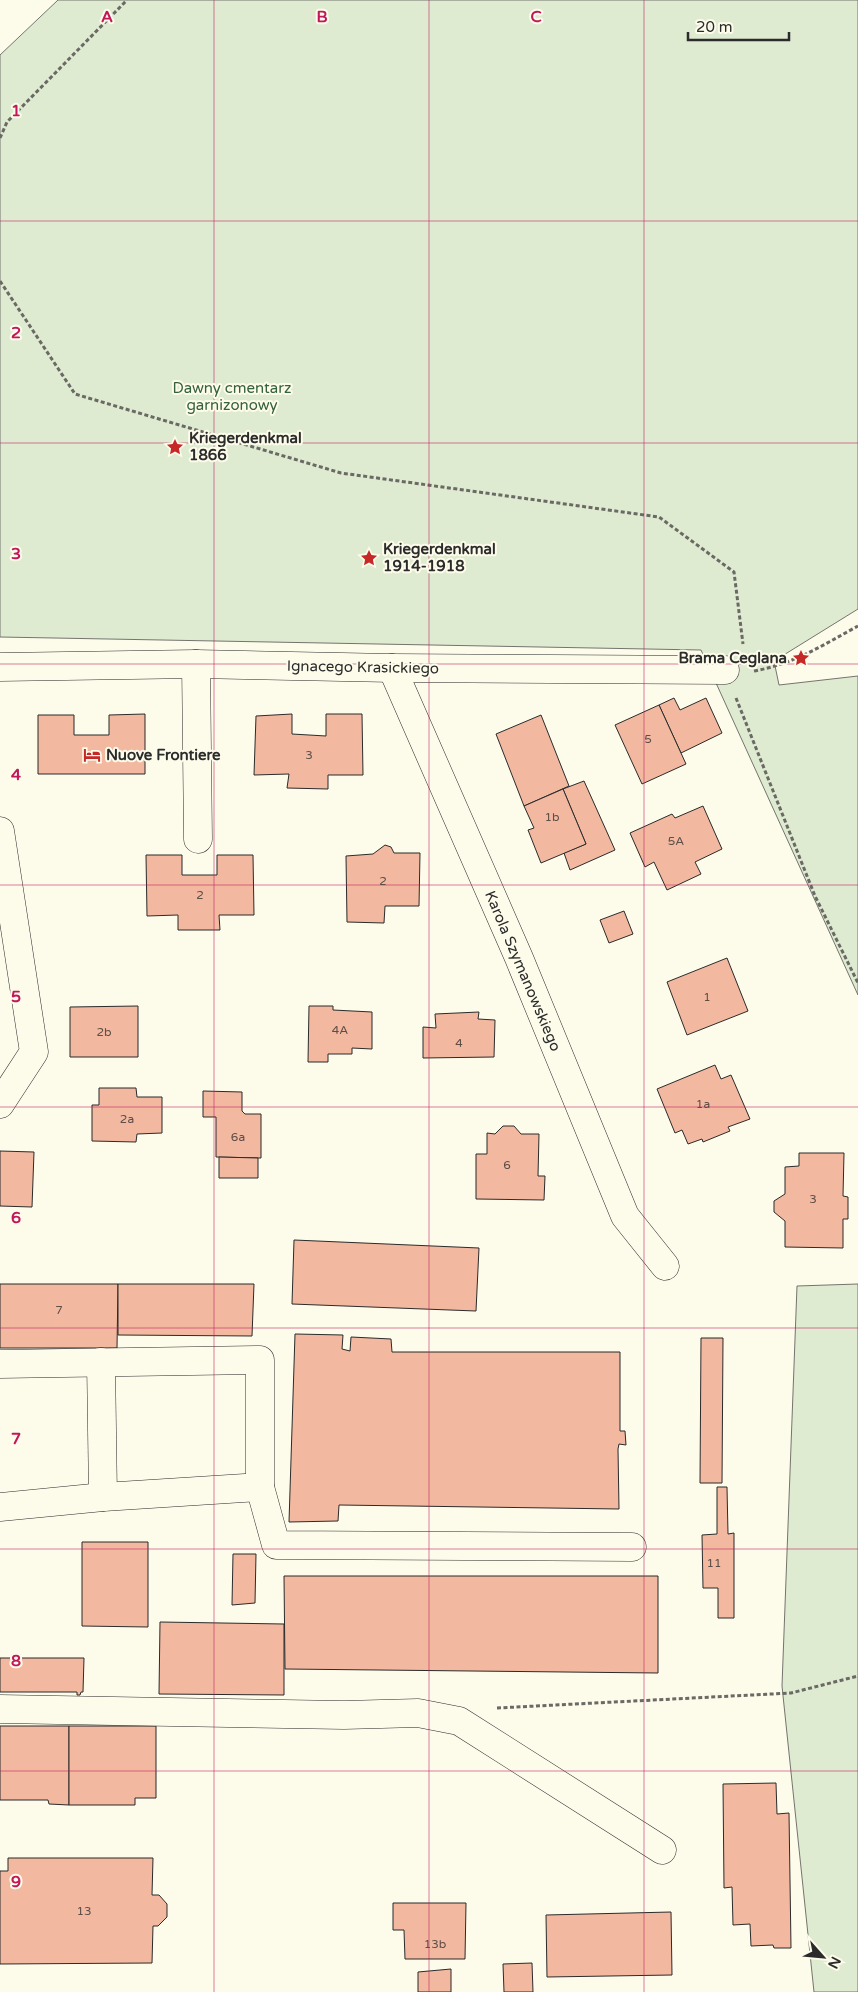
<svg xmlns="http://www.w3.org/2000/svg" width="858" height="1992" font-family="'Varela Round',sans-serif">
<style>
.green{fill:#deebd1;stroke:#74746e}
.building{fill:#f2b8a0;stroke:#2b2b2b}
.lines{fill:none;stroke-linecap:round;stroke-linejoin:round}
.minor-casing{stroke:#2b2b2b;stroke-width:29}
.path{stroke:#6a6964;stroke-width:3;stroke-dasharray:4 2.5;stroke-linecap:butt}
.minor{stroke:#fdfbea;stroke-width:28}
.grid{fill:none;stroke:#c2185b;stroke-width:1;stroke-opacity:0.55}
.labels{text-anchor:middle;stroke-width:4;stroke-linejoin:round;paint-order:stroke}
.number-label{font-size:12px;fill:#5d4e48}
.park-label{font-size:15px;fill:#34623c;stroke:#fdfbea}
.poi-label{font-size:15px;font-weight:bold;fill:#2b2b2b;stroke:#fdfbea;text-anchor:start}
.street-label{font-size:15px;fill:#2b2b2b;stroke:#fdfbea}
.grid-label{font-size:16px;text-anchor:middle;font-weight:bold;fill:#c2185b;stroke:#fdfbea;stroke-width:4;stroke-linejoin:round;paint-order:stroke}
</style>
<rect width="100%" height="100%" fill="#fdfbea"/>
<g class="green">
<polygon points="58,0 858,0 858,609 774,661 779,685 858,676 858,995 701,650 0,637 0,55"/>
<polygon points="858,1284 858,1992 814,1992 782,1686 797,1286"/>
</g>
<g class="building">
<polygon points="674,698 680,710 706,698 722,733 681,753 659,705"/>
<polygon points="659,705 686,764 642,784 615,725"/>
<polygon points="145,714 145,774 38,774 38,715 74,715 74,735 109,735 109,715"/>
<polygon points="292,714 292,734 326,736 326,714 362,714 363,775 328,775 328,789 287,788 289,774 254,775 256,716"/>
<polygon points="541,715 569,786 524,806 496,734"/>
<polygon points="584,781 615,850 570,870 564,853 586,844 563,789"/>
<polygon points="563,789 586,844 541,863 528,830 534,828 524,806"/>
<polygon points="703,806 722,849 695,862 701,874 667,890 654,862 645,867 630,833 672,814 675,818"/>
<polygon points="385,845 391,847 394,853 420,853 419,906 385,906 384,923 347,922 346,856 373,854"/>
<polygon points="146,855 182,855 182,875 217,875 217,855 253,855 254,915 219,915 220,930 178,930 178,915 147,916"/>
<polygon points="624,911 633,934 609,943 600,920"/>
<polygon points="727,958 748,1011 687,1035 667,982"/>
<polygon points="138,1006 138,1057 70,1057 70,1007"/>
<polygon points="309,1006 333,1006 333,1010 372,1012 372,1049 352,1048 352,1054 328,1054 328,1062 308,1062"/>
<polygon points="479,1012 478,1019 495,1020 494,1057 423,1058 423,1027 436,1028 435,1014"/>
<polygon points="715,1065 721,1079 731,1075 750,1119 728,1127 730,1131 703,1142 702,1139 688,1144 682,1130 675,1133 657,1089"/>
<polygon points="99,1088 136,1088 137,1097 162,1097 162,1133 137,1134 136,1142 92,1141 92,1105 99,1105"/>
<polygon points="203,1091 242,1092 242,1111 245,1114 261,1114 261,1158 216,1157 216,1117 203,1117"/>
<polygon points="503,1126 514,1126 521,1134 539,1134 538,1176 545,1176 544,1200 476,1199 476,1154 487,1154 487,1133 495,1134"/>
<polygon points="0,1151 34,1152 32,1207 0,1206"/>
<polygon points="799,1153 844,1153 843,1196 848,1197 848,1219 843,1219 843,1248 785,1247 785,1221 774,1212 774,1201 785,1194 785,1167 799,1166"/>
<polygon points="219,1157 258,1158 258,1178 219,1178"/>
<polygon points="294,1240 479,1248 476,1311 292,1304"/>
<polygon points="0,1284 118,1284 117,1348 0,1348"/>
<polygon points="118,1284 254,1284 252,1336 118,1335"/>
<polygon points="295,1334 343,1335 342,1349 350,1351 351,1337 391,1339 392,1352 620,1352 620,1431 625,1431 626,1445 619,1444 618,1449 619,1509 339,1505 338,1521 289,1522"/>
<polygon points="701,1338 723,1338 722,1483 700,1483"/>
<polygon points="717,1487 727,1487 728,1534 734,1533 734,1618 718,1618 718,1588 703,1588 702,1535 717,1534"/>
<polygon points="82,1542 148,1542 148,1627 82,1626"/>
<polygon points="233,1554 256,1554 255,1603 232,1605"/>
<polygon points="284,1576 658,1576 658,1673 285,1669"/>
<polygon points="160,1622 284,1624 284,1695 159,1694"/>
<polygon points="0,1658 84,1658 83,1692 81,1692 80,1695 77,1695 77,1692 0,1692"/>
<polygon points="0,1726 69,1726 69,1805 49,1804 48,1800 0,1800"/>
<polygon points="69,1726 156,1726 156,1798 135,1798 135,1805 69,1805"/>
<polygon points="776,1783 777,1814 789,1813 791,1948 774,1948 773,1945 751,1946 750,1924 733,1925 732,1887 724,1888 723,1784"/>
<polygon points="8,1858 153,1858 152,1895 159,1895 167,1904 167,1917 158,1926 153,1926 152,1963 0,1964 0,1871 8,1871"/>
<polygon points="393,1903 466,1903 465,1959 405,1959 404,1930 393,1930"/>
<polygon points="671,1912 672,1975 547,1977 546,1915"/>
<polygon points="532,1963 533,1992 504,1992 503,1964"/>
<polygon points="451,1969 451,1992 418,1992 418,1972"/>
</g>
<g class="lines">
<g class="minor-casing">
<g id="minor">
<polyline points="196,664 198,839"/>
<polyline points="0,667 196,664 392,668 725,670"/>
<polyline points="392,668 519,958 625,1216 665,1266"/>
<polyline points="0,831 34,1052 0,1104"/>
<polyline points="101,1362 103,1497"/>
<polyline points="0,1364 260,1360 260,1487 276,1545 632,1547"/>
<polyline points="0,1507 103,1497 260,1487"/>
<polyline points="0,1709 344,1715 418,1713 459,1721 662,1850"/>
</g>
</g>
<g class="path">
<polyline points="0,138 7,122 127,0"/>
<polyline points="0,281 75,394 341,473 659,517 734,572 743,644"/>
<path d="M754,671C794,664 823,645 858,626"/>
<polyline points="736,698 815,896 858,983"/>
<polyline points="497,1708 791,1693 858,1676"/>
</g>
<use href="#minor" class="minor"/>
</g>
<path class="grid" d="M214,0V1992M429,0V1992M644,0V1992M0,221H858M0,443H858M0,664H858M0,885H858M0,1107H858M0,1328H858M0,1549H858M0,1771H858"/>
<defs>
<g id="sight-bare" transform="scale(1.35)"><path d="M0-6L1.8-2.2L6-1.7L2.9 1.2L3.7 5.4L0 3.3L-3.7 5.4L-2.9 1.2L-6-1.7L-1.8-2.2Z" fill="#c62828" stroke="#fdfbea" stroke-width="2.5" paint-order="stroke"/></g>
<g id="hotel-bare" transform="scale(1.35)"><path d="M-6-4.5h1.5V1H6V5H4.5V3h-9V5H-6ZM-4 0a1.8 1.8 0 1 1 3.6 0ZM.5 0V-2.5h3Q6-2.5 6 0Z" fill="#c62828" stroke="#fdfbea" stroke-width="2.5" paint-order="stroke"/></g>
</defs>
<g fill-rule="evenodd">
<use href="#sight-bare" x="175" y="447"/>
<use href="#sight-bare" x="369" y="558"/>
<use href="#sight-bare" x="801" y="658"/>
<use href="#hotel-bare" x="92" y="755"/>
</g>
<g class="labels">
<g class="number-label">
<text x="648" y="743">5</text>
<text x="309" y="759">3</text>
<text x="552" y="821">1b</text>
<text x="676" y="845">5A</text>
<text x="383" y="885">2</text>
<text x="200" y="899">2</text>
<text x="707" y="1001">1</text>
<text x="340" y="1034">4A</text>
<text x="104" y="1036">2b</text>
<text x="459" y="1047">4</text>
<text x="703" y="1108">1a</text>
<text x="127" y="1123">2a</text>
<text x="238" y="1141">6a</text>
<text x="507" y="1169">6</text>
<text x="813" y="1203">3</text>
<text x="59" y="1314">7</text>
<text x="714" y="1567">11</text>
<text x="84" y="1915">13</text>
<text x="435" y="1948">13b</text>
</g>
<g class="park-label">
<text x="232" y="393">Dawny cmentarz<tspan x="232" dy="17">garnizonowy</tspan></text>
</g>
<g class="poi-label">
<text x="189" y="443">Kriegerdenkmal<tspan x="189" dy="17">1866</tspan></text>
<text x="383" y="554">Kriegerdenkmal<tspan x="383" dy="17">1914-1918</tspan></text>
<text x="787" y="663" text-anchor="end">Brama Ceglana</text>
<text x="106" y="760">Nuove Frontiere</text>
</g>
<g class="street-label">
<text transform="translate(363 667) rotate(1)" y="5">Ignacego Krasickiego</text>
<text transform="translate(523 971) rotate(67)" y="5">Karola Szymanowskiego</text>
</g>
</g>
<g class="grid-label">
<text x="107" y="22">A</text>
<text x="322" y="22">B</text>
<text x="536" y="22">C</text>
<text x="16" y="116">1</text>
<text x="16" y="338">2</text>
<text x="16" y="559">3</text>
<text x="16" y="780">4</text>
<text x="16" y="1002">5</text>
<text x="16" y="1223">6</text>
<text x="16" y="1444">7</text>
<text x="16" y="1666">8</text>
<text x="16" y="1887">9</text>
</g>
<g transform="translate(823 1957) rotate(117)" stroke="#fdfbea" stroke-width="4" paint-order="stroke">
<path d="M0-4L9 19L0 12L-9 19Z" fill="#2b2b2b"/>
<text y="-8" font-size="14" font-weight="bold" text-anchor="middle" fill="#2b2b2b">N</text>
</g>
<path d="M688 32v8h101v-8" fill="none" stroke="#2b2b2b" stroke-width="2.5"/>
<text x="696" y="32" font-size="15" fill="#2b2b2b" stroke="#fdfbea" stroke-width="4" paint-order="stroke">20 m</text>
</svg>
